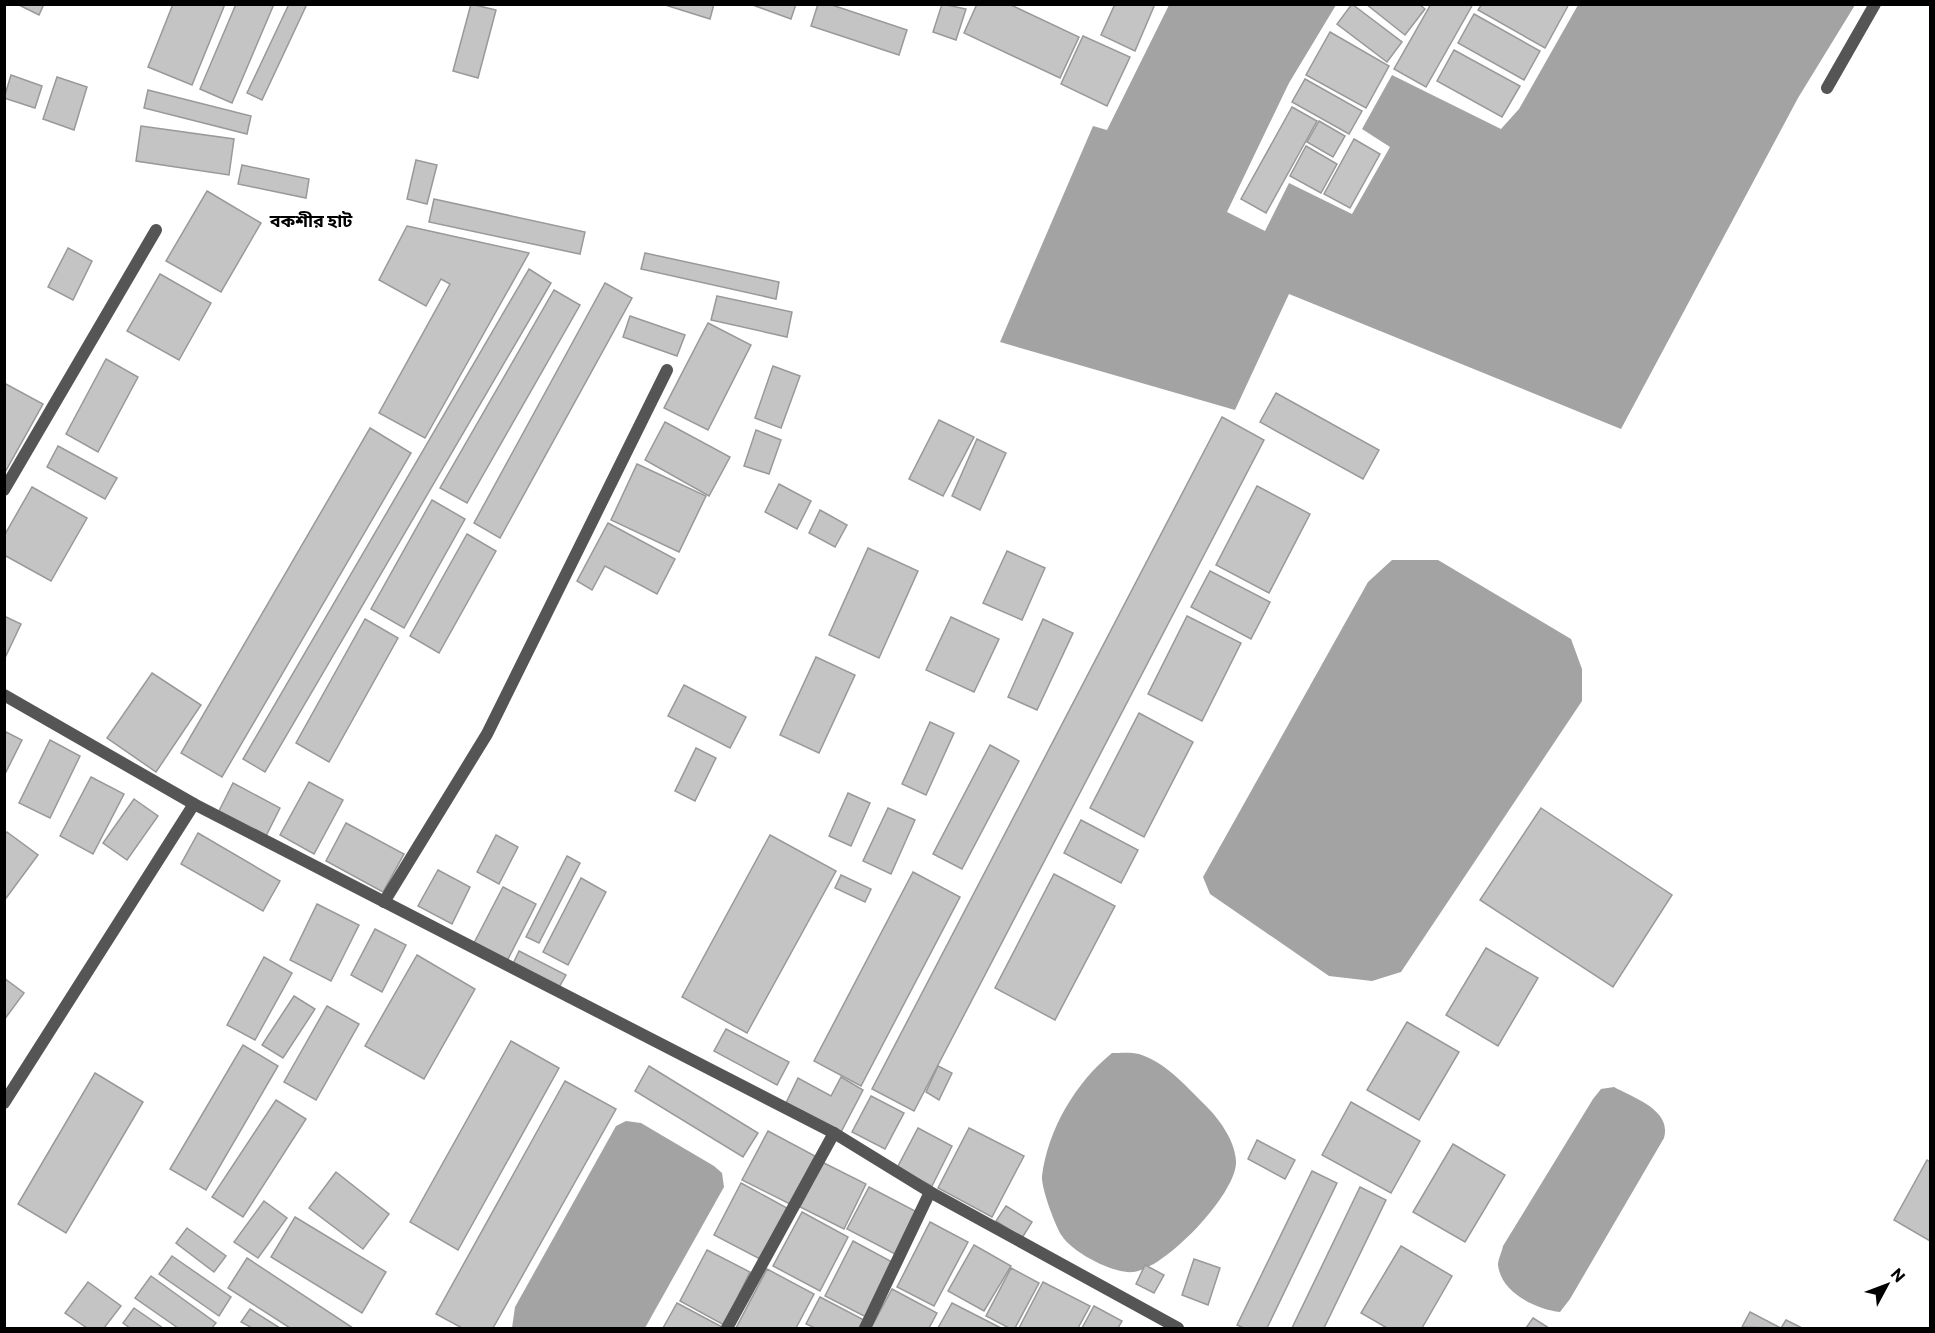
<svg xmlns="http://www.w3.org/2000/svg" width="1935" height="1333" font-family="Commissioner,'Noto Sans Bengali',sans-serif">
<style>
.water{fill:#a3a3a3}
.building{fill:#c4c4c4;stroke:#999;stroke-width:1.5}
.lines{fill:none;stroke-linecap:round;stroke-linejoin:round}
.street{stroke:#555;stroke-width:12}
.labels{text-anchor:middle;stroke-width:4.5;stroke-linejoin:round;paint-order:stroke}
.neighbourhood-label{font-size:18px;font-weight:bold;fill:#000;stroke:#fff}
</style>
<rect width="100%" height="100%" fill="#fff"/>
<g class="water">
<polygon points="1169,5 1336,5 1289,83 1227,212 1265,231 1289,183 1352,214 1390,147 1362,129 1392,75 1501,129 1519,109 1578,5 1855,5 1798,98 1621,429 1289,294 1235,410 1000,342 1093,126 1107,130"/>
<polygon points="1392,560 1438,560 1571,639 1582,669 1582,701 1401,972 1372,981 1329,976 1210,894 1203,877 1368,582"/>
<path d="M1112,1053C1120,1053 1131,1052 1139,1054C1165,1062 1185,1085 1203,1103C1218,1117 1235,1140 1236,1161C1238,1193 1164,1270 1133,1272C1113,1274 1072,1252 1062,1236C1055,1226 1041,1187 1042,1176C1048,1129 1076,1082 1112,1053Z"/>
<path d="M1614,1087C1634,1098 1672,1110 1664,1138L1570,1299L1560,1312C1536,1309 1501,1293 1498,1265C1498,1259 1502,1252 1503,1246L1593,1099L1601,1089Z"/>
<polygon points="626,1121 641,1123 714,1166 722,1173 724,1187 645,1328 512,1328 515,1307 616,1126"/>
</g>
<g class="building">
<polygon points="17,4 44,4 39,15"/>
<polygon points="173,4 225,4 192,85 148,67"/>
<polygon points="236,4 274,4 232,103 200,89"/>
<polygon points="289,4 307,4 262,100 247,93"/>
<polygon points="471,4 496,10 478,78 453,71"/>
<polygon points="662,4 714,4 710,19"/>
<polygon points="750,4 796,4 791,19"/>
<polygon points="818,4 829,4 907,30 899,55 811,26"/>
<polygon points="942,4 966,9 956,40 933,32"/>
<polygon points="977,4 1009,4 1079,37 1060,78 964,33"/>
<polygon points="1115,4 1155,4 1135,51 1101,35"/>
<polygon points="1352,4 1402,42 1387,62 1337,24"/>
<polygon points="1366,4 1419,4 1425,9 1405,35"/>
<polygon points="1431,4 1473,4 1426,87 1394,69"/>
<polygon points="1482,4 1569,4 1545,48 1478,10"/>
<polygon points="1474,14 1540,51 1524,80 1458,43"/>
<polygon points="1330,32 1389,66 1366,108 1306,75"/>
<polygon points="1083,36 1130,57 1107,106 1061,84"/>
<polygon points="1454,50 1520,86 1502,117 1437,81"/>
<polygon points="11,75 42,86 35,108 4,98"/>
<polygon points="57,77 87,87 74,130 43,119"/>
<polygon points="1305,79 1362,111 1349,134 1292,102"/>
<polygon points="148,90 251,116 247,134 144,108"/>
<polygon points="1292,107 1317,121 1266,213 1241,199"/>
<polygon points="1319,121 1345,136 1333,157 1307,142"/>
<polygon points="141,126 234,139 229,175 136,161"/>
<polygon points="1354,139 1380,154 1350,208 1324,194"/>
<polygon points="1306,146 1337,164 1321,193 1290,176"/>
<polygon points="416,160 437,165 427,204 407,199"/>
<polygon points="242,165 309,179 306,198 238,184"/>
<polygon points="207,191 261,223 221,292 166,261"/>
<polygon points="434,199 585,232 580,254 429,222"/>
<polygon points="407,226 529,253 425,438 379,413 450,284 441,279 426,306 379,280"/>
<polygon points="68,248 92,261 73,300 48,287"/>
<polygon points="645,253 779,282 776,299 641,269"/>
<polygon points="529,269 551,283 265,772 243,759"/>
<polygon points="160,274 211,303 179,360 127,331"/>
<polygon points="605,283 632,298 500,538 474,523"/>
<polygon points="554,290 580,305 467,503 440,488"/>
<polygon points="717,296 792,312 787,337 711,320"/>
<polygon points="630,316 685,335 677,356 623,337"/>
<polygon points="708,323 751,345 708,430 664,408"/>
<polygon points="106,359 138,377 98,452 66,434"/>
<polygon points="773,366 800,376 781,428 755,418"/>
<polygon points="4,383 43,404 4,474"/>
<polygon points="1276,393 1379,450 1363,479 1260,422"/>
<polygon points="1222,417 1264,440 914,1111 872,1089"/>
<polygon points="939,420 974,437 943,496 909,479"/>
<polygon points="665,422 730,457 709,496 645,460"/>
<polygon points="370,428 411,453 222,777 181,753"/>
<polygon points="756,430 781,440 769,474 744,466"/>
<polygon points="977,439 1006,453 980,510 952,496"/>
<polygon points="58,446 117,478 105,499 47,467"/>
<polygon points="637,464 706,496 679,552 611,520"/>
<polygon points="779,484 811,501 797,529 765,512"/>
<polygon points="1257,486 1310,514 1269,593 1216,565"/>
<polygon points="32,487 87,518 51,581 4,555 4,536"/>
<polygon points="432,500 465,519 404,628 371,609"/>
<polygon points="820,510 847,525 835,547 809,533"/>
<polygon points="608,523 675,559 657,594 605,566 592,590 577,581"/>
<polygon points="467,534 496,551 439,653 410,636"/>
<polygon points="868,548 918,571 879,658 829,635"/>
<polygon points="1007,551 1045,568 1022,620 983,603"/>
<polygon points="1210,571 1270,602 1251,639 1191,607"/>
<polygon points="4,616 21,624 4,660"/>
<polygon points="1187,616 1241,643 1202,721 1148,694"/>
<polygon points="951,617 999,639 974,692 926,670"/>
<polygon points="365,619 398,638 329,762 296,743"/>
<polygon points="1043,619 1073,633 1037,710 1008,697"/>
<polygon points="816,657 855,675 819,753 780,735"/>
<polygon points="152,673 201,705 156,772 107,738"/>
<polygon points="684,685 746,717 730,748 668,716"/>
<polygon points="1139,713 1193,742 1144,837 1090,808"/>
<polygon points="930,722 954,733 926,795 902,784"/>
<polygon points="4,731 22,740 5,774 4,774"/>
<polygon points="50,740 80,756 50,818 19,803"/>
<polygon points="990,745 1019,761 962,869 933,854"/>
<polygon points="696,748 716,758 695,801 675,791"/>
<polygon points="91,777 124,794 93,854 60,836"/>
<polygon points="309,782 343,800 314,854 280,835"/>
<polygon points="233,783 280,808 265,838 218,813"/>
<polygon points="848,793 870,803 851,846 829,836"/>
<polygon points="134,799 158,816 127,860 103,843"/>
<polygon points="888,808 915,820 891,874 863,861"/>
<polygon points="1541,808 1672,895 1613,987 1480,900"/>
<polygon points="1081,820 1138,850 1121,883 1064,853"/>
<polygon points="346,823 404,854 383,892 326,861"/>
<polygon points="7,832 38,855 4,901 4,835"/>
<polygon points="198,833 280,881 263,911 181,864"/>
<polygon points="496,835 518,847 499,884 477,872"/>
<polygon points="770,835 836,871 747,1033 682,997"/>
<polygon points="567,856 580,863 539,943 526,937"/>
<polygon points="438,870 470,887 452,924 418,906"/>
<polygon points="913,872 960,897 861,1086 814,1061"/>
<polygon points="1054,874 1115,906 1055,1020 995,988"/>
<polygon points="841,875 871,889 865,902 835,888"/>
<polygon points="581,878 606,892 568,965 543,952"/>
<polygon points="503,887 536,904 507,961 474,943"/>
<polygon points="317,904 359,925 331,981 290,960"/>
<polygon points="375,929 406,945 382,992 351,975"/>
<polygon points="1486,948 1538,978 1498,1046 1446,1015"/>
<polygon points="519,951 566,975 558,989 512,966"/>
<polygon points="417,955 475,989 424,1079 365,1046"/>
<polygon points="264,957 292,973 255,1040 227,1025"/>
<polygon points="4,978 24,993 4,1020"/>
<polygon points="294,996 315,1009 283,1058 262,1045"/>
<polygon points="327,1006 359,1024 316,1100 284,1082"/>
<polygon points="1407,1022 1459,1052 1419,1120 1367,1090"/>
<polygon points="726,1029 789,1062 777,1085 714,1051"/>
<polygon points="511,1041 559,1068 458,1250 410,1222"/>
<polygon points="243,1045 278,1066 206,1190 170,1169"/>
<polygon points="649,1066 758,1133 743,1157 635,1091"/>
<polygon points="938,1066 952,1073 939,1100 926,1092"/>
<polygon points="95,1073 143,1102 66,1233 18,1204"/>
<polygon points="841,1077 863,1090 840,1134 785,1105 798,1078 831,1096"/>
<polygon points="565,1081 616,1109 493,1328 462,1328 436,1314"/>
<polygon points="871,1096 904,1113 885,1149 852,1132"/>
<polygon points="276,1100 306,1119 243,1217 212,1197"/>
<polygon points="1351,1102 1420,1141 1391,1193 1322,1155"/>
<polygon points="918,1128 952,1146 932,1186 897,1168"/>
<polygon points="969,1128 1024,1156 992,1217 938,1188"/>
<polygon points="768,1131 815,1156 790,1204 742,1180"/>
<polygon points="1257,1140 1295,1160 1285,1179 1248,1159"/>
<polygon points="1453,1144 1505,1175 1465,1242 1413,1212"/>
<polygon points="1927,1160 1930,1162 1930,1241 1894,1220"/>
<polygon points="822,1162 866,1184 844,1229 800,1207"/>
<polygon points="1312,1171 1337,1183 1267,1328 1244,1328 1237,1325"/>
<polygon points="336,1172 389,1214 363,1249 309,1208"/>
<polygon points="741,1183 787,1208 760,1259 714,1235"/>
<polygon points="869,1187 917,1212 895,1254 847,1229"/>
<polygon points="1360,1187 1386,1200 1324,1328 1292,1328"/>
<polygon points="264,1201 287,1218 258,1258 234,1242"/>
<polygon points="1006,1206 1032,1222 1022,1238 996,1221"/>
<polygon points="802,1212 848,1237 820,1291 773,1266"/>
<polygon points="295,1217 386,1272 362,1313 271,1257"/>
<polygon points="930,1222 968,1242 934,1306 897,1287"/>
<polygon points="187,1228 226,1256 214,1272 176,1243"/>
<polygon points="853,1241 894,1263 866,1317 825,1296"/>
<polygon points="974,1245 1011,1266 984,1311 948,1291"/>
<polygon points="1401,1246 1452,1276 1422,1328 1387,1328 1361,1313"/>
<polygon points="707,1250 750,1272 724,1325 680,1301"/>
<polygon points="172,1256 231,1297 219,1316 159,1274"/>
<polygon points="247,1258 353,1328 290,1328 228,1288"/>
<polygon points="1194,1259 1220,1268 1208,1305 1182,1295"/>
<polygon points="1145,1265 1164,1275 1154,1293 1136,1284"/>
<polygon points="1011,1268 1039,1283 1015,1328 1009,1328 986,1316"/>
<polygon points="767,1269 814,1294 796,1328 736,1328"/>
<polygon points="151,1276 216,1323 212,1328 178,1328 135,1298"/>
<polygon points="88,1282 121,1306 104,1328 87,1328 65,1313"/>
<polygon points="1043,1282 1090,1306 1078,1328 1019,1328"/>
<polygon points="892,1289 937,1313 929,1328 871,1328"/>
<polygon points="820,1297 864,1320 859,1328 815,1328 806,1324"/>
<polygon points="677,1303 722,1327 721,1328 663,1328"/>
<polygon points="952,1303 1001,1328 938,1328"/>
<polygon points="1094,1306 1122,1321 1118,1328 1082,1328"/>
<polygon points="134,1308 163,1328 130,1328 123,1323"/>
<polygon points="250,1309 280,1328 252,1328 241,1322"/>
<polygon points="1750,1312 1779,1327 1778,1328 1742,1327"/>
<polygon points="1533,1318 1549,1328 1526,1328"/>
<polygon points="1786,1320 1802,1328 1781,1328"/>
</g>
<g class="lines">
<g class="street">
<polyline points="1827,88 1875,4"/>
<polyline points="4,490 156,230"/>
<polyline points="4,695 194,804 834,1133 930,1192 1178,1328"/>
<polyline points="384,902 487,734 667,370"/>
<polyline points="4,1103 194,804"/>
<polyline points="727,1328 834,1133"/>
<polyline points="865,1328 930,1192"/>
</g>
</g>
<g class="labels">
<g class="neighbourhood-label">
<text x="311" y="227">বকশীর হাট</text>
</g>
</g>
<rect width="1935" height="1333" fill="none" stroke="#000000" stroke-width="12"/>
<g transform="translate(1887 1285) rotate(49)" stroke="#ffffff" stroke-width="4.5" paint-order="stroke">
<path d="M0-4.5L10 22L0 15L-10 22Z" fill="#000000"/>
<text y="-9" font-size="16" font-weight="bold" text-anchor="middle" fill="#000000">N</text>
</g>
</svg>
